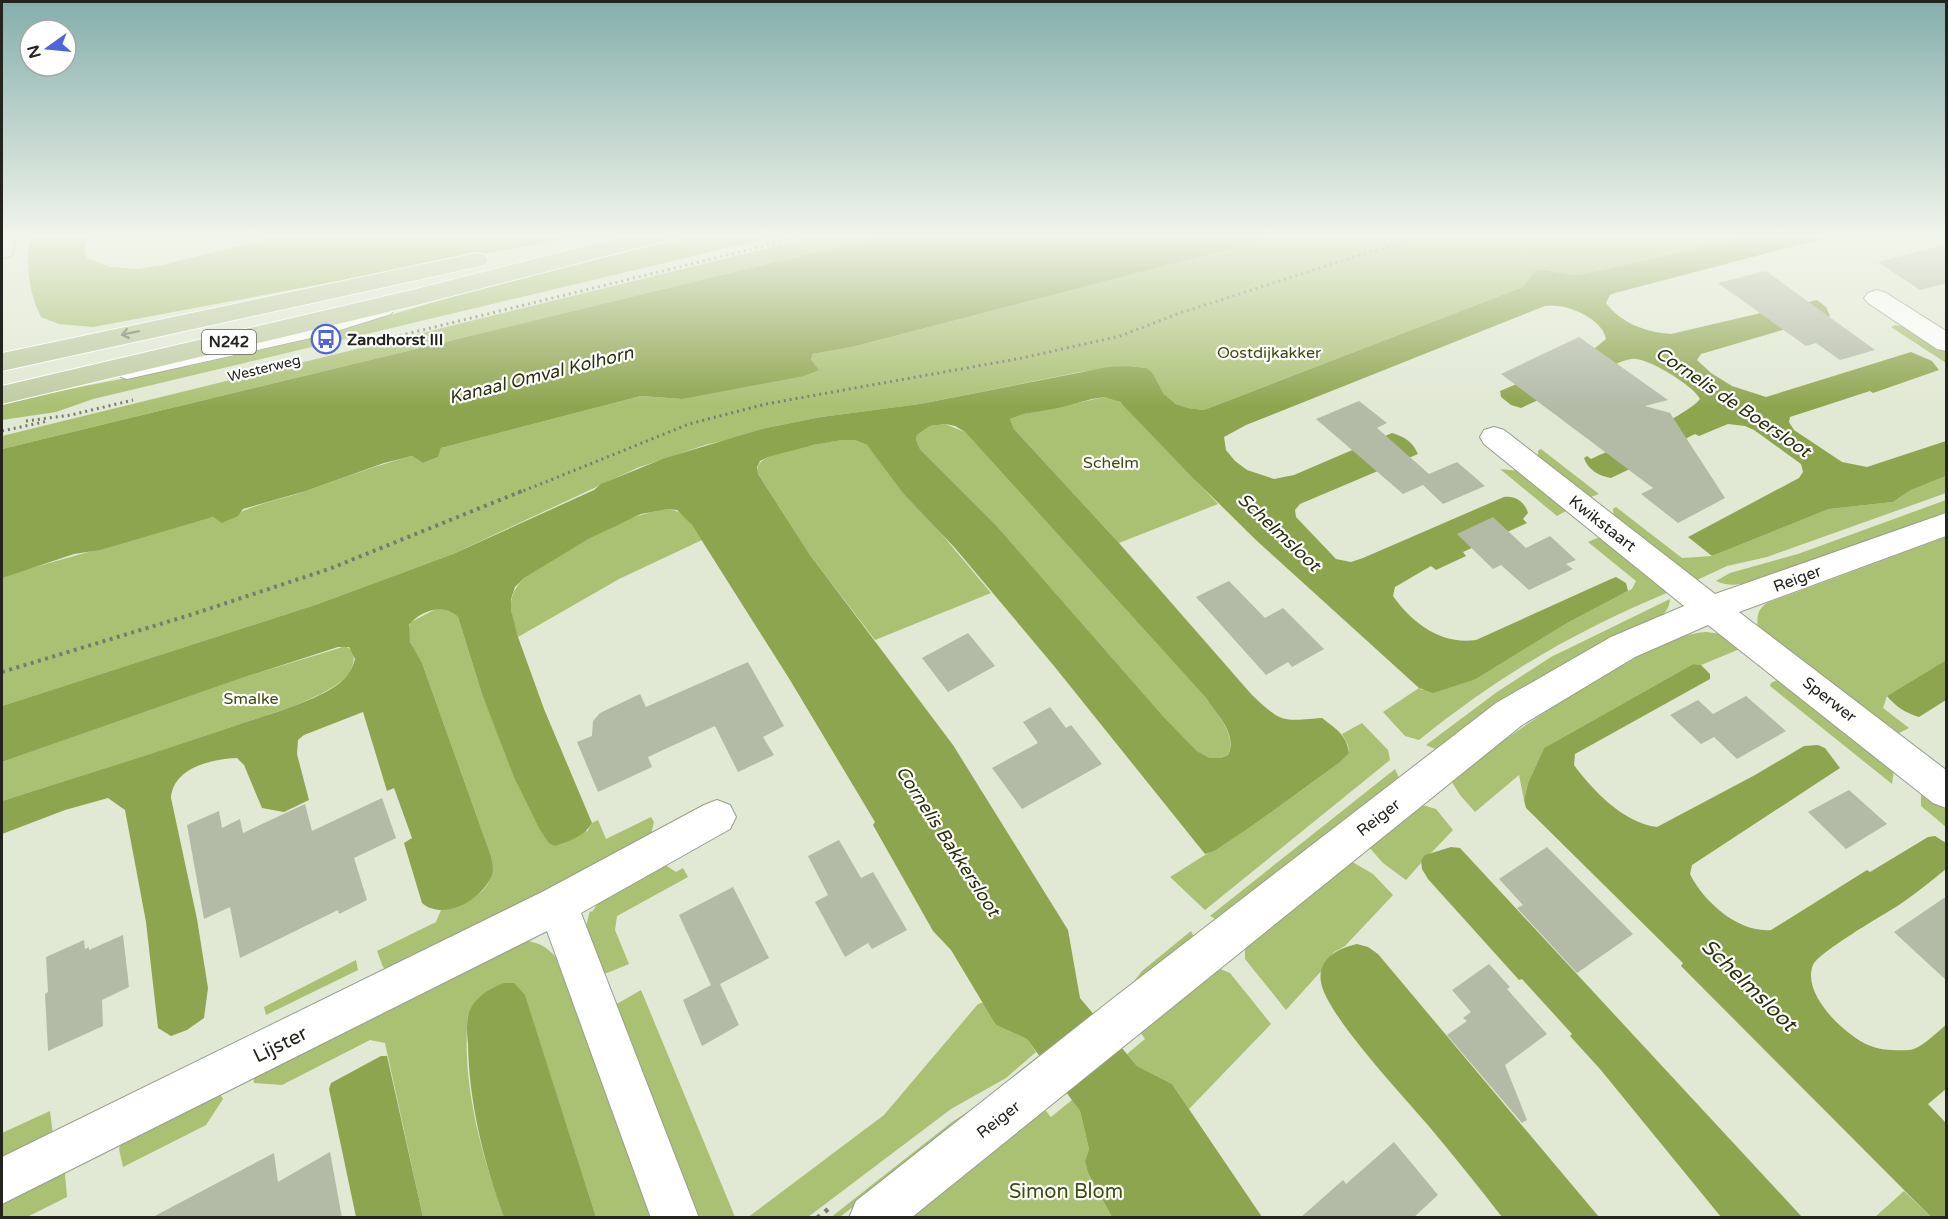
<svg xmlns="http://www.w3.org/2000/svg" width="1948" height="1219" font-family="'Varela Round',sans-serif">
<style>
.green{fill:#aac073}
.water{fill:#8ea54f;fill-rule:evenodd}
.building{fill:#b3baa6}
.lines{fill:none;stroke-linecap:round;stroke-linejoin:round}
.lane-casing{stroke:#989e8b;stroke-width:2}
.street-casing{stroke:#989e8b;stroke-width:2}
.secondary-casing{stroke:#989e8b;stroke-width:2}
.primary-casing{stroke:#fff;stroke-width:2}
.path-far2{stroke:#787c6f;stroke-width:3;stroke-dasharray:2 4;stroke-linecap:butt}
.path-far1{stroke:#787c6f;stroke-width:4;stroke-dasharray:3 4.5;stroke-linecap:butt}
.path{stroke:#787c6f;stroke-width:4.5;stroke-dasharray:4 6;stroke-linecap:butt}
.lane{fill:#fff;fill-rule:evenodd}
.street{fill:#fff;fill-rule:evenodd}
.secondary{fill:#dfe5d0;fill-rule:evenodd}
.primary{fill:#bfcba2;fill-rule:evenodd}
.oneway{stroke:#707860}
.labels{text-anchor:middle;stroke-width:4.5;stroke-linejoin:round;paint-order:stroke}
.far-street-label{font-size:14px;fill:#22241d;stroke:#fff}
.shield{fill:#fff;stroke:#646661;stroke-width:1.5}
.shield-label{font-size:15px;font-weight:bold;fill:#22241d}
.poi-label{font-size:16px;font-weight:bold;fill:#22241d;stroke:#fff;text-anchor:start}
.park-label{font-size:16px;fill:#3d4c0b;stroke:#fff}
.street-label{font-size:16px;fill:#22241d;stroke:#fff}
.water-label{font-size:18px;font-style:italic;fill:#29320d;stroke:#fff}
.near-street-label{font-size:20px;fill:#22241d;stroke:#fff}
.near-park-label{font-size:20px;fill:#3d4c0b;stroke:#fff}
.near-water-label{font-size:21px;font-style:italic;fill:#29320d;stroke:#fff}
</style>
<rect width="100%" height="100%" fill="#e1e8d3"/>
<g class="green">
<path d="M30,236H88L84,247L87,258L109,267L138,269L163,265L278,236H579L93,327L59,324L41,317C28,290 26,266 30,236Z"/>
<polygon points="695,236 778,236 93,399 56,412 2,420 2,402 199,364 313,338 505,281"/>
<polygon points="817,236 883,236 2,449 2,436"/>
<path d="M1280,236H1748L1585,274L1573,275L1539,269L1523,287L1204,410L1188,408L1176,404L1164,394L1152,372L1147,368L1128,366L1080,372L920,404L821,417L766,428L744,436L705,445L637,468L453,554L318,604L2,706L3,576L213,517L222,522C251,504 277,501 309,490C343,478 377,465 412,456L423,463L438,457L441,448L641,396L682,399L811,360V354L852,347Z"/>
<polygon points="1895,325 1912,328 1946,349 1946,363 1891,327"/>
<polygon points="1105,397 1114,399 1127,407 1218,504 1119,543 1014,429 1010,419 1024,414"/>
<path d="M945,424L965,432L1206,698C1217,715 1237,734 1228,755L1221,758H1210L1197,751L1163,716L995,524L920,449L916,440L917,435L930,426Z"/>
<path d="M842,440H855L867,445L991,593L875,640L810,555L758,474C757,468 757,465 762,461C774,450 825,443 842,440Z"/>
<polygon points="1541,449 1599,494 1591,497 1581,497 1538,464 1538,451"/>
<polygon points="1500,469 1520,471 1564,504 1566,511 1557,516"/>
<polygon points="1946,476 1946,493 1767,557 1727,566 1697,580 1673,570 1614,523 1613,509 1616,507 1682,558 1712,556 1829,509 1893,502 1911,490"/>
<path d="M1946,500V512L1766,577C1749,582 1733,589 1716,581L1730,573L1798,554Z"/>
<path d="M668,509C686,511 693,527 702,540L619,579L518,637C511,612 504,599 524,578C567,550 617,516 668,509Z"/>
<path d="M1946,537V660L1887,696L1883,708L1909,728L1897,734L1758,630C1757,619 1756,610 1767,603Z"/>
<path d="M1597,538L1608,539L1669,592C1573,632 1500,675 1419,740L1405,736L1383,712L1419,688L1422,690L1476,679L1569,622L1632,589L1636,581L1588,542Z"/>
<path d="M1670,599C1669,624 1632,627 1614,637C1551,670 1493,708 1435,749L1426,745L1497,692L1551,657Z"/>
<path d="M445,608L453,611L458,617L482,694L489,710L587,832L592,823L598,820L606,839L651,817L654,822L649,843L391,974L383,967L377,951L436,922L441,910C470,902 498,892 491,856L422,663C415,651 403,636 411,622L436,609Z"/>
<path d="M1706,632L1722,634L1747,646L1701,665L1693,664L1544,748L1528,783L1524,800L1519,775L1475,812L1460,795L1450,779C1506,738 1561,699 1622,665C1648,651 1677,634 1706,632Z"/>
<path d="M346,646L353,652C356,664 349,676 339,683C309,704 263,716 228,728C153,754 77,777 2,801V762L242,678Z"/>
<polygon points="1781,678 1895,763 1892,784 1770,686 1771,683"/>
<polygon points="1362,723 1388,750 1390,760 1205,910 1170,877 1256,823 1339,763 1349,752 1348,745 1342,734"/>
<polygon points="1395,769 1399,778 1219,921 1210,916"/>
<polygon points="1928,789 1946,803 1946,827 1921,806 1921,795"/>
<polygon points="1419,804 1436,809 1453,830 1432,852 1421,860 1421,863 1406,880 1383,863 1368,846"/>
<polygon points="1349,860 1373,874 1393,895 1345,946 1334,952 1324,964 1323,969 1286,1010 1245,959 1245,944"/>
<polygon points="662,863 676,872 683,868 688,877 617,916 615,930 629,964 607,973 600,974 585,930 590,911 592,912 598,903"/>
<polygon points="1191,931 1195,939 1128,989 1142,971"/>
<path d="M519,940C544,942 551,950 566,970L657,1217H596L525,996L468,1014C461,1082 481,1154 504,1217H423L385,1043L370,1040L282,1085L254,1083L253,1075Z"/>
<polygon points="356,960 358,970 266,1015 264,1007"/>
<polygon points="1218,968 1230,973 1271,1024 1189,1109 1172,1084 1137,1066 1127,1054 1145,1039 1140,1032"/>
<polygon points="641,990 735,1217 693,1217 615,1005"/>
<polygon points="984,1002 996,1025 1027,1039 1036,1052 1006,1078 951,1109 808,1217 747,1218 884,1115 978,1004"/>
<polygon points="1002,1090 840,1217 830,1218 952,1122"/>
<polygon points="219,1093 223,1099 206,1125 123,1167 119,1149 124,1134"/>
<polygon points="1072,1100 1080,1111 1089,1149 1085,1161 1088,1173 1112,1217 911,1218 1044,1109 1051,1117"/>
<polygon points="50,1111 53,1135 49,1143 2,1166 2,1133"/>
<polygon points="64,1164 67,1197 27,1217 2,1218 2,1196"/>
<polygon points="1904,1191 1931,1217 1874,1218"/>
</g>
<g class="water">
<polygon points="883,236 1280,236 852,347 812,354 811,360 819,370 804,376 682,399 641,396 441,448 438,457 423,463 412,456 384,463 306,491 243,509 238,516 222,523 213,517 100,550 74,554 2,578 2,449"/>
<path d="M1748,236H1833L1615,293L1610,295L1606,303C1622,324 1646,332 1671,334L1817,300L1826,307L1830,316L1701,354L1697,360L1711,373L1732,386L1766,397L1911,352L1932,361L1939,370L1873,393L1870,391L1790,417L1789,422L1794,430L1842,462L1867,467L1946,441V476L1911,490L1893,502L1829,509L1712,556L1688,537L1799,478L1803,472L1801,464L1754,430L1745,426L1728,424L1699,436L1695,434L1679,442L1682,444L1611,478C1599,476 1588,470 1584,458L1587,456L1591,459C1615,448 1688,415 1700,399C1694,386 1651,360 1636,359C1630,358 1624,361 1618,363L1521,408L1511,405L1501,397L1500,391L1589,353L1606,339C1603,318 1564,302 1545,306L1246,425L1224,437L1226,450L1235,461L1247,470L1274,479L1294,475L1392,433C1405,437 1412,441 1418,454L1300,504L1295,510L1296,517L1336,559L1351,562L1363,558L1504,497C1515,495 1525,502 1528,513L1523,519L1527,523L1463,552L1466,556L1436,570L1431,566L1395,587L1393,596C1412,623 1441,645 1476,640L1611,579L1616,577L1626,583L1628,591L1569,622L1476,679L1433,693L1419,688L1257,541L1192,477L1120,402L1105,397L1092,399L1058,408L1024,414L1010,419L1014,429L1119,543L1252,695C1283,724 1281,721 1322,718C1335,728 1347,735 1349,753L1339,763L1256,823L1214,851L1205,854L1054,666L955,548L903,493L867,445L855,440H842L813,445L768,457L760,461L757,467L758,474L810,555L953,745L1068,930L1080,998L1137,1066L1172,1084L1262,1217H1112L1088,1173L1085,1161L1089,1149L1080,1111L1027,1039L996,1025L951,950L933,931L873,825L875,822L790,680L692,525L677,510L668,509L641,514L588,539L524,578L515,587L511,599V610L518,637L544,709L592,823C585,836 569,841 555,846L549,843L540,830L514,777L482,694L458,617C444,602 420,611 409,625L410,642L422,663L491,856C492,862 494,869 492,875C483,899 444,922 422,903L404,843L412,838L394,788L387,791L363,712L304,735L298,740L297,754L309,800L284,812L262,808L244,765L237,758C211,759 173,768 171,798L197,919L208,988L204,1018L187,1030L171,1036L158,1028L146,922L125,810L108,798L65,810L2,834V801C81,776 161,751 240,724C267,715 320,700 341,682C348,676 353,667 355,659L349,647H338L242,678L2,762V706L318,604L453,554L594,490L601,484L665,458L766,428L821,417L920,404L1108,367L1128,366L1147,368L1152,372L1164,394L1176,404L1188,408L1204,410L1523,287L1535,271L1539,269L1573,275L1585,274ZM945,424L955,426L965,432L1206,698C1217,715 1238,734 1228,755L1221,758H1210L1197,751L1163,716L995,524L920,449L916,440L917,435L930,426Z"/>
<path d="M1946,660V700L1919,717C1906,713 1896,707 1887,696Z"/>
<path d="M1693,664L1701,665L1710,674V679L1575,754L1574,765C1593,791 1624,823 1657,827L1755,775L1804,746L1818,745L1825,748L1840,768L1692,865L1690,874C1703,901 1738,933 1771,930L1867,870L1870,872L1928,837L1935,836L1946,843V869C1931,881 1915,894 1899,905C1883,915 1819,952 1813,965C1801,994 1845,1035 1868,1045C1879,1050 1897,1051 1909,1050C1921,1049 1937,1032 1946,1025V1089L1928,1104L1946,1123V1217H1931L1681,966L1683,963L1526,808L1524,800L1528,783L1544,748Z"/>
<polygon points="1451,847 1460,848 1802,1217 1721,1217 1600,1069 1570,1036 1572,1034 1522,979 1519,980 1428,879 1422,869 1421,860 1425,855"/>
<path d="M1357,944L1368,947L1378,954L1599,1217H1502C1478,1186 1453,1155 1427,1124C1404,1097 1325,1013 1321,982C1317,959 1338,948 1357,944Z"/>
<path d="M504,983H514L525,995L596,1217H504L502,1212C483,1158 469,1102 468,1044C467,1034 466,1022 469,1012C476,996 489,989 504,983Z"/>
<polygon points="381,1056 387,1056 423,1217 356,1217 329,1089 331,1083"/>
</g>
<g class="building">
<polygon points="1947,244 1947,283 1920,290 1878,262"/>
<polygon points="1766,271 1875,350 1840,360 1816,343 1806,346 1718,283"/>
<polygon points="1579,337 1668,400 1645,406 1670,413 1725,498 1678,523 1641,494 1653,488 1501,374"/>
<polygon points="1359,401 1387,423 1377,428 1429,474 1457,462 1485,486 1443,504 1423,485 1403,494 1316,419"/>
<polygon points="1493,517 1526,548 1550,536 1576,560 1566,564 1573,569 1529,590 1501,565 1493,569 1457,534"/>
<polygon points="1229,581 1265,618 1283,608 1324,649 1292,667 1288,662 1266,675 1196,597"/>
<polygon points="968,633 995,666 948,692 922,658"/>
<polygon points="748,662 784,726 763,737 774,755 738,772 715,726 648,757 652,767 598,792 577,742 592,736 593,721 600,713 640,694 646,707"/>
<polygon points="1746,696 1786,731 1737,759 1714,737 1701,744 1670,715 1698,700 1713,714"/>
<polygon points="1050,707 1066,728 1071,725 1102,764 1022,809 992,768 1038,743 1023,722"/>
<polygon points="1849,790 1887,824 1846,849 1808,812"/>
<polygon points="382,798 396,838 354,858 367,900 339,914 338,910 240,958 230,907 204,919 187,825 219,811 222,828 240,819 243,833 305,804 312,831"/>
<polygon points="839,840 861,878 873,872 907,930 872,949 868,943 845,957 815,902 828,895 808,856"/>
<polygon points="1547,847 1633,934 1577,973 1517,908 1523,905 1499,879"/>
<polygon points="733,887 769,958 720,984 739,1025 702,1046 683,1000 711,985 679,915"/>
<polygon points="1947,896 1947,981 1894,932"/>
<polygon points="123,935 129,987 102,1000 103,1026 48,1051 45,994 48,992 46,957 84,940 85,949 89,947 89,950"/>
<polygon points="1489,964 1510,987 1507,989 1547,1034 1505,1065 1527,1120 1522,1123 1447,1035 1467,1021 1463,1018 1471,1012 1452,990"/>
<polygon points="1394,1142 1438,1195 1413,1218 1300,1218 1343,1180 1346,1184"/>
<polygon points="330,1152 342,1218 151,1218 274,1153 278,1182"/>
</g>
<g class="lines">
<g class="lane-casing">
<polygon id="lane" points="385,305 391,306 393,310 391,314 324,335 127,379 121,377 118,373 121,369 127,367 320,326"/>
</g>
<g class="street-casing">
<g id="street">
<polygon points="1877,290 1886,293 1946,331 1946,351 1937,349 1868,303 1864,298 1868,293"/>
<polygon points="1494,427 1504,430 1715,594 1946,513 1946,536 1739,612 1946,770 1946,808 1933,803 1708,625 1635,657 1522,725 911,1218 849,1218 856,1201 1111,1000 1496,703 1611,637 1684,606 1484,444 1480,437 1484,430"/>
<polygon points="717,800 730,805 736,817 730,829 581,913 699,1218 651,1218 547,931 2,1204 2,1157 544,891 704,805"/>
</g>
</g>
<g class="secondary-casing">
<polygon id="secondary" points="2,236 16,236 14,251 11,256 2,258"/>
</g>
<g class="primary-casing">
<g id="primary">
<polygon points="626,236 668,236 664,241 413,306 2,404 2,386 412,290"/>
<polygon points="476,253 485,255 488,260 485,265 2,371 2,353"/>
</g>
</g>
<g class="path-far2">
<polyline points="394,337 805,236"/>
<polyline points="26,421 71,415 133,400"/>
<polyline points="2,431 48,421"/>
<polyline points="518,493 689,424 766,404 1022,358 1120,336 1177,314 1366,253 1429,236"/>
</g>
<polyline class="path-far1" points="2,672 190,615 329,569 522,491"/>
<polyline class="path" points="817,1218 831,1207"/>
<use href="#lane" class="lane"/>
<use href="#street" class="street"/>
<use href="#secondary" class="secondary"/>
<use href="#primary" class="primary"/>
</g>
<defs><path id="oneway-shaft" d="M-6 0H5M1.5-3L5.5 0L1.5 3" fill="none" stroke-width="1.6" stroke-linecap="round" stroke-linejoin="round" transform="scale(1.5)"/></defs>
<use class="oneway" href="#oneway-shaft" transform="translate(130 333) rotate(168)"/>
<linearGradient id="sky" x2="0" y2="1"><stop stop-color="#84aeab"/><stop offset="0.58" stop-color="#f2f5eb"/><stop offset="1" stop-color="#f2f5eb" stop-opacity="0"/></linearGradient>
<rect width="1948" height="407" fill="url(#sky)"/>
<defs>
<g id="bus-ring" transform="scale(1.5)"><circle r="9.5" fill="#fff" stroke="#5165db" stroke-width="1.5"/><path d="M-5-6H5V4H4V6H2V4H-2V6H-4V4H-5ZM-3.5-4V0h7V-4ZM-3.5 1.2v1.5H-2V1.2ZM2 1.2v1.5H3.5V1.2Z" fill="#5165db"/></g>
</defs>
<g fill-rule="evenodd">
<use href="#bus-ring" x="326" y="339"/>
</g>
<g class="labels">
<g class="far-street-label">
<text transform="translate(264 368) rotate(-14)" y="5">Westerweg</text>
</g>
<rect class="shield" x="202" y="330" width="54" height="24" rx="4.5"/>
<g class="shield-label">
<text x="229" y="347">N242</text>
</g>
<g class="poi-label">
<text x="347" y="345">Zandhorst III</text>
</g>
<g class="park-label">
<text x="1269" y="358">Oostdijkakker</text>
<text x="1111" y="468">Schelm</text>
<text x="251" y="704">Smalke</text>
</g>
<g class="street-label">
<text transform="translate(1603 523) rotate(38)" y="6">Kwikstaart</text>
<text transform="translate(1797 578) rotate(-20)" y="6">Reiger</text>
<text transform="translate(1830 699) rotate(38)" y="6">Sperwer</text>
<text transform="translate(1378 817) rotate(-38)" y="6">Reiger</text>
<text transform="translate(998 1119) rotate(-38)" y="6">Reiger</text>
</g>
<g class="water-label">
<text transform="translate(541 375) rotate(-14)" y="6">Kanaal Omval Kolhorn</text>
<text transform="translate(1733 402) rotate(34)" y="6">Cornelis de Boersloot</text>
<text transform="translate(1279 532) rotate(43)" y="6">Schelmsloot</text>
<text transform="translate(948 841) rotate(57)" y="6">Cornelis Bakkersloot</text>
</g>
<g class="near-street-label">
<text transform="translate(280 1044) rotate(-26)" y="7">Lijster</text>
</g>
<g class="near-park-label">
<text x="1066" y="1198">Simon Blom</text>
</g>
<g class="near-water-label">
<text transform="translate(1749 985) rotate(44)" y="7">Schelmsloot</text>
</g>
</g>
<rect width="1948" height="1219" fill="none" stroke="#22241d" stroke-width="6"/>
<g transform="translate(48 48) rotate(255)"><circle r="28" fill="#ffffff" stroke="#a7a7a5" stroke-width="1.5"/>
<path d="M0-4.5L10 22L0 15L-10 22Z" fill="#5165db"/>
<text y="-9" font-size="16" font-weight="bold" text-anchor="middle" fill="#22241d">N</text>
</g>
</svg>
